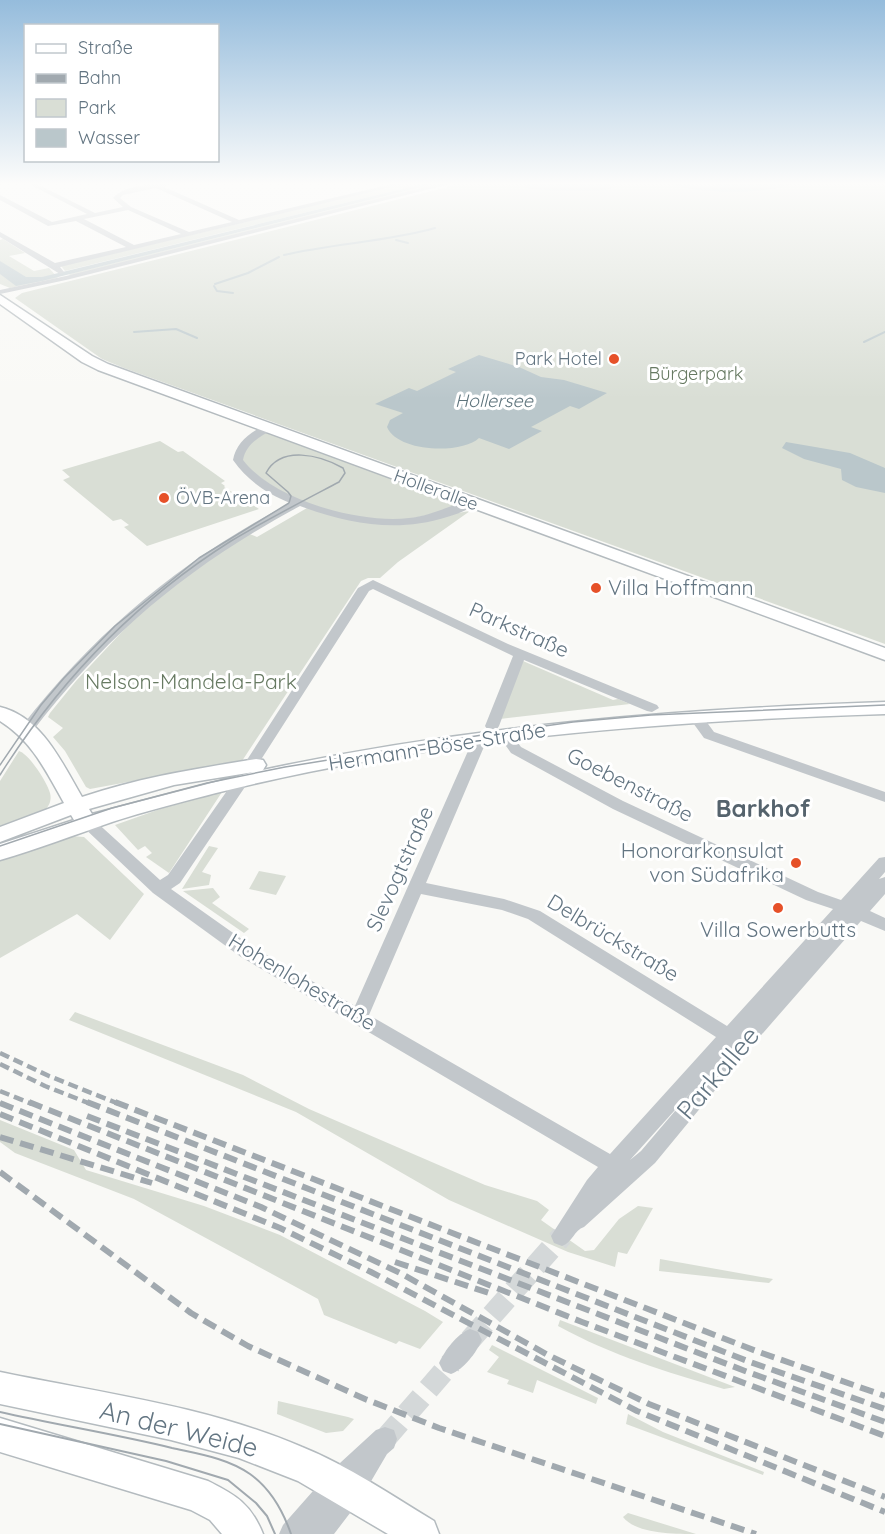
<svg xmlns="http://www.w3.org/2000/svg" width="885" height="1534" font-family="Quicksand,sans-serif">
<style>
.green{fill:#d9ded5}
.water{fill:#bac7cb}
.lines{fill:none;stroke-linecap:round;stroke-linejoin:round}
.stream{stroke:#bac7cb;stroke-width:2}
.street-tunnel{stroke:#d4d8d9;stroke-width:22;stroke-dasharray:22 11;stroke-linecap:butt}
.secondary-casing{stroke:#b4bbbf;stroke-width:3}
.street{fill:#c2c7cb;fill-rule:evenodd}
.secondary{fill:#fff;fill-rule:evenodd}
.tram-far1{stroke:#a1a9af;stroke-width:1.5}
.tram{stroke:#a1a9af;stroke-width:2}
.rail-far1{stroke:#a1a9af;stroke-width:4.5;stroke-dasharray:10 5;stroke-linecap:butt}
.rail{stroke:#a1a9af;stroke-width:6;stroke-dasharray:14 7;stroke-linecap:butt}
.poi-dot{fill:#e65129;stroke:#fff;stroke-width:2}
.labels{text-anchor:middle;stroke-width:6;stroke-linejoin:round;paint-order:stroke}
.far-poi-label{font-size:18px;fill:#637582;stroke:#fff;text-anchor:end}
.far-park-label{font-size:18px;fill:#677a62;stroke:#fff}
.far-water-label{font-size:18px;font-style:italic;fill:#5e747c;stroke:#fff}
.far-street-label{font-size:18px;fill:#637582;stroke:#fff}
.poi-label{font-size:21px;fill:#637582;stroke:#fff;text-anchor:start}
.street-label{font-size:21px;fill:#637582;stroke:#fff}
.park-label{font-size:21px;fill:#677a62;stroke:#fff}
.quarter-label{font-size:24px;font-weight:bold;fill:#55636d;stroke:#fff}
.near-street-label{font-size:26px;fill:#637582;stroke:#fff}
</style>
<rect width="100%" height="100%" fill="#f9f9f6"/>
<g class="green">
<polygon points="404,184 422,184 65,271 61,266"/>
<polygon points="434,184 443,184 71,276 69,274"/>
<polygon points="460,184 885,184 885,644 124,368 102,359 15,298 22,293"/>
<polygon points="3,239 25,253 9,256 34,271 49,268 58,278 10,288 0,284 0,240"/>
<path d="M265,433H270L453,499L454,507C433,514 412,520 390,521C342,521 273,497 242,461C243,446 253,441 265,433Z"/>
<polygon points="160,441 178,452 183,451 225,481 221,483 225,486 224,487 259,509 147,546 124,527 129,525 121,519 113,521 63,480 70,477 62,470"/>
<polygon points="307,508 388,524 470,511 398,562 380,578 368,578 361,581 242,761 90,789 86,787 65,751 53,737 63,728 48,717 50,713 76,681 147,605 247,533 257,537"/>
<polygon points="523,661 613,700 618,699 630,704 500,719"/>
<path d="M19,751C29,754 47,782 50,793C52,800 49,806 45,810L0,829V781Z"/>
<polygon points="222,792 169,873 146,857 152,853 145,846 138,850 115,825 163,808"/>
<polygon points="71,836 84,837 144,894 110,940 77,914 0,958 0,861"/>
<polygon points="209,846 218,848 202,872 211,875 209,885 182,889"/>
<polygon points="259,871 286,876 276,895 249,889"/>
<polygon points="213,888 220,897 212,903 249,929 244,933 183,891"/>
<polygon points="75,1012 243,1075 309,1109 485,1185 537,1201 549,1210 541,1220 585,1251 594,1250 619,1219 638,1206 653,1208 627,1254 618,1252 615,1267 568,1252 449,1200 296,1112 69,1020"/>
<polygon points="0,1120 74,1150 86,1170 204,1206 280,1235 425,1311 443,1322 420,1349 399,1341 396,1344 324,1315 318,1299 134,1199 15,1153 0,1142"/>
<polygon points="660,1259 773,1279 769,1283 659,1271"/>
<path d="M560,1320L735,1387L724,1389C666,1372 611,1355 558,1326Z"/>
<polygon points="492,1345 598,1398 596,1404 537,1380 533,1393 507,1384 509,1380 487,1372 499,1357 489,1350"/>
<polygon points="278,1401 348,1417 354,1419 343,1431 326,1433 277,1414"/>
<polygon points="628,1414 663,1432 764,1472 763,1475 626,1424"/>
<path d="M628,1513L696,1534C675,1534 636,1534 623,1517Z"/>
</g>
<g class="water">
<polygon points="422,184 434,184 42,281 16,286 0,274 0,261 26,277 42,277"/>
<path d="M527,184H612L611,189C600,192 537,191 526,188Z"/>
<path d="M671,184L711,186L717,184H793C770,194 694,194 671,184Z"/>
<path d="M479,355L519,367L541,377L564,380L607,393L579,409L570,406L531,427L542,431L509,449L479,438C463,454 398,453 387,427L390,420L403,413L375,404L409,388L417,391L456,372L448,369Z"/>
<polygon points="786,442 850,453 885,468 885,493 856,487 842,480 841,469 804,459 782,448"/>
</g>
<g class="lines">
<g class="stream">
<polyline points="396,240 408,243"/>
<path d="M284,255C334,243 386,242 435,228"/>
<polyline points="215,284 248,273 279,257"/>
<polyline points="214,286 217,291 233,293"/>
<polyline points="134,332 176,329 197,338"/>
<polyline points="864,342 885,332"/>
</g>
<g class="street-tunnel">
<polyline points="470,1340 562,1236"/>
<polyline points="385,1439 451,1363"/>
</g>
<g class="secondary-casing">
<g id="secondary">
<polygon points="0,295 92,356 108,364 885,648 885,660 98,370 82,362 0,304"/>
<path d="M885,702V714C661,721 435,738 216,793C182,802 146,811 112,822C74,835 38,849 0,860V844L74,820L71,815L0,842V827L64,803C46,771 32,741 0,721V707C42,717 62,763 82,797C142,777 195,769 256,759L263,760L266,765L263,770L258,771C465,726 674,709 885,702ZM254,772L92,814L89,809L174,785Z"/>
<path d="M0,1372C101,1393 207,1406 302,1447C349,1466 391,1495 434,1521L439,1534H388L298,1481L239,1458L171,1440L0,1404Z"/>
<path d="M0,1418L208,1481C236,1495 251,1504 263,1534H222L210,1520L191,1510L0,1452Z"/>
</g>
</g>
<g class="street">
<path d="M29,184H37L95,213L123,207L113,198C125,184 155,184 172,184L164,187L239,220L392,184H404L60,267L64,272L60,274L0,237V232L55,263L126,247L76,221L48,226L0,200V195L2,196L52,222L87,214ZM156,188L232,222L189,232L131,207L120,198L123,195ZM128,210L181,234L134,245L84,219Z"/>
<polygon points="438,184 450,184 66,280 0,294 0,290 66,276"/>
<path d="M270,424L275,427L274,429C260,436 246,444 243,460C273,500 360,524 409,518C431,516 450,505 471,500L477,503C469,510 457,514 447,517C397,533 348,524 300,506C189,566 109,632 32,732H22L20,729L22,726C98,629 182,560 290,503C266,493 248,481 233,460C236,442 253,429 270,424Z"/>
<polygon points="373,580 508,644 657,705 659,708 652,712 647,711 524,660 499,726 497,729 487,729 485,726 513,656 373,589 369,591 255,769 245,769 243,766 358,588"/>
<polygon points="695,712 700,713 714,732 885,792 885,802 704,738 688,716"/>
<path d="M505,731L510,732L521,747L623,801L818,892L841,900L879,858L885,857V872L879,879L885,877V894L870,911L885,918V931L861,921L749,1049L655,1163L584,1227C574,1230 573,1242 562,1246L554,1243L551,1236L587,1180L598,1167L241,957L153,893L79,823L87,818L93,819L160,880L168,875L236,778H246L249,781L180,883L171,889L253,947L355,1006L472,742L471,739L478,735L483,736L486,742L426,883L504,899L540,911L727,1026L833,909L806,900L613,809L511,753L498,735ZM421,894L502,910L528,919L716,1037L610,1154L369,1015ZM692,1091L641,1151L630,1160Z"/>
<path d="M470,1329L478,1332L482,1340C476,1353 464,1369 451,1374L443,1371L439,1363C445,1350 457,1334 470,1329Z"/>
<polygon points="385,1427 394,1430 397,1439 394,1448 387,1454 360,1500 334,1534 279,1534 283,1525 328,1474 376,1430"/>
</g>
<use href="#secondary" class="secondary"/>
<g class="tram-far1">
<path d="M0,765L41,705L64,678L115,626L199,558L289,503L291,496L288,492L266,473C281,445 320,455 343,468L345,473L339,482C303,501 266,520 231,541C136,601 60,680 0,775"/>
<polyline points="0,846 112,808 207,783 285,767 482,735 573,722 651,715 885,705"/>
</g>
<g class="tram">
<path d="M0,1412C57,1425 115,1434 172,1448C199,1454 227,1458 250,1474C271,1489 283,1511 291,1534"/>
<polyline points="0,1424 166,1461 228,1480 256,1503 267,1516 275,1534"/>
</g>
<g class="rail-far1">
<polyline points="0,1053 49,1076 119,1104"/>
<polyline points="0,1064 45,1086 91,1104"/>
<polyline points="0,1091 32,1104"/>
<polyline points="0,1103 2,1104"/>
</g>
<g class="rail">
<polyline points="29,1102 582,1322 885,1436"/>
<polyline points="87,1102 750,1362 885,1409"/>
<polyline points="115,1102 756,1351 885,1396"/>
<polyline points="0,1103 261,1207 400,1273 548,1355 649,1404 885,1497"/>
<polyline points="0,1114 280,1228 371,1272 637,1411 885,1512"/>
<polyline points="87,1116 745,1371 885,1422"/>
<polyline points="0,1137 152,1183"/>
<polyline points="0,1172 191,1313 248,1346 365,1399 439,1428 756,1534"/>
<polyline points="395,1262 492,1294"/>
</g>
</g>
<linearGradient id="sky" x2="0" y2="1"><stop stop-color="#95bcdc"/><stop offset="0.46" stop-color="#fcfcfb"/><stop offset="1" stop-color="#fcfcfb" stop-opacity="0"/></linearGradient>
<rect width="885" height="399" fill="url(#sky)"/>
<g class="poi-dot">
<circle cx="614" cy="359" r="6"/>
<circle cx="164" cy="498" r="6"/>
<circle cx="596" cy="588" r="6"/>
<circle cx="796" cy="863" r="6"/>
<circle cx="778" cy="908" r="6"/>
</g>
<g class="labels">
<g class="far-poi-label">
<text x="602" y="365">Park Hotel</text>
<text x="176" y="504" text-anchor="start">ÖVB-Arena</text>
</g>
<g class="far-park-label">
<text x="696" y="380">Bürgerpark</text>
</g>
<g class="far-water-label">
<text x="494" y="407">Hollersee</text>
</g>
<g class="far-street-label">
<text transform="translate(436 490) rotate(20)" y="6">Hollerallee</text>
</g>
<g class="poi-label">
<text x="608" y="595">Villa Hoffmann</text>
<text x="784" y="858" text-anchor="end">Honorarkonsulat<tspan x="784" dy="24">von Südafrika</tspan></text>
<text x="778" y="937" text-anchor="middle">Villa Sowerbutts</text>
</g>
<g class="street-label">
<text transform="translate(519 630) rotate(24)" y="7">Parkstraße</text>
<text transform="translate(437 747) rotate(-9)" y="7">Hermann-Böse-Straße</text>
<text transform="translate(630 785) rotate(27)" y="7">Goebenstraße</text>
<text transform="translate(400 869) rotate(-66)" y="7">Slevogtstraße</text>
<text transform="translate(613 938) rotate(31)" y="7">Delbrückstraße</text>
<text transform="translate(302 982) rotate(31)" y="7">Hohenlohestraße</text>
</g>
<g class="park-label">
<text x="191" y="689">Nelson-Mandela-Park</text>
</g>
<g class="quarter-label">
<text x="763" y="817">Barkhof</text>
</g>
<g class="near-street-label">
<text transform="translate(718 1073) rotate(-50)" y="9">Parkallee</text>
<text transform="translate(179 1429) rotate(14)" y="9">An der Weide</text>
</g>
</g>
<rect x="24" y="24" width="195" height="138" fill="#ffffff" stroke="#c1c8cd" stroke-width="1.5"/>
<rect x="36" y="44" width="30" height="9" fill="#ffffff" stroke="#c1c8cd" stroke-width="1.5"/>
<text x="78" y="54" font-size="18" fill="#637582">Straße</text>
<rect x="36" y="74" width="30" height="9" fill="#a1a9af" stroke="#c1c8cd" stroke-width="1.5"/>
<text x="78" y="84" font-size="18" fill="#637582">Bahn</text>
<rect x="36" y="99" width="30" height="18" fill="#d9ded5" stroke="#c1c8cd" stroke-width="1.5"/>
<text x="78" y="114" font-size="18" fill="#637582">Park</text>
<rect x="36" y="129" width="30" height="18" fill="#bac7cb" stroke="#c1c8cd" stroke-width="1.5"/>
<text x="78" y="144" font-size="18" fill="#637582">Wasser</text>
</svg>
